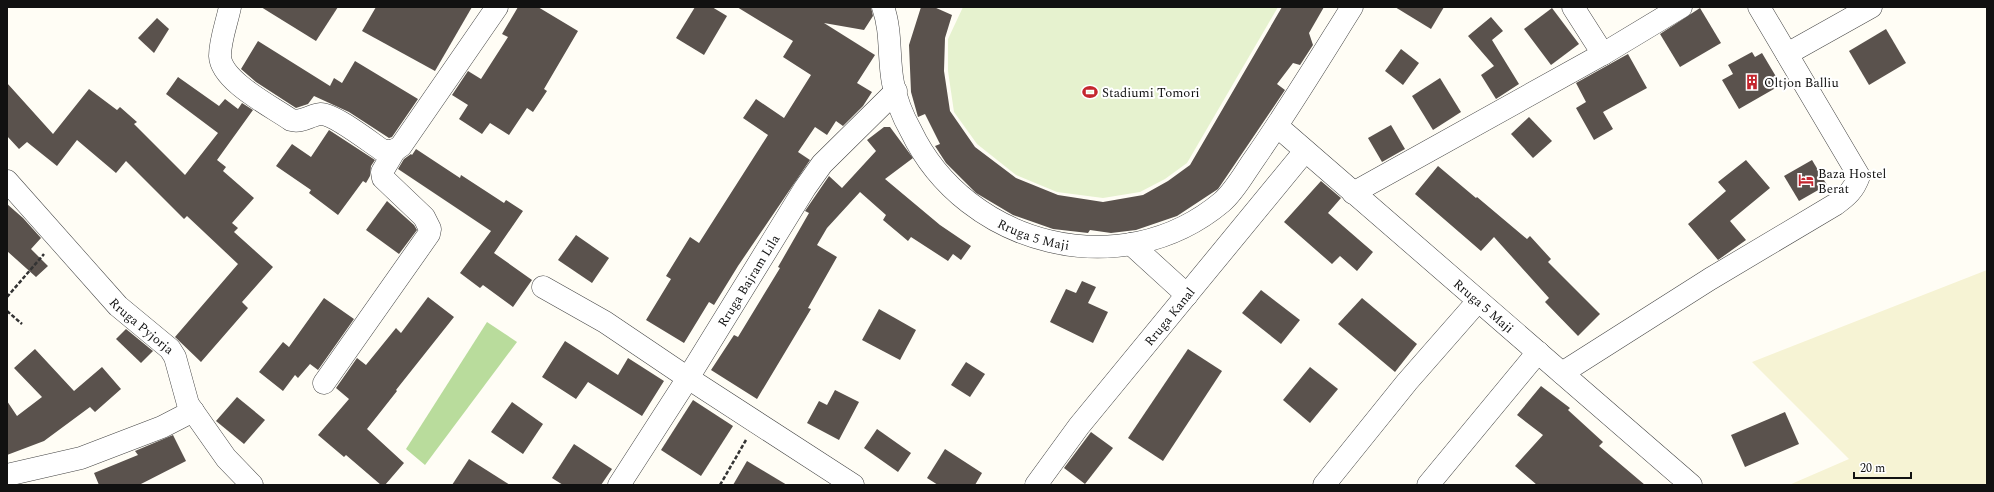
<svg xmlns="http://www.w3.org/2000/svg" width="1994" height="492" font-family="Spectral,serif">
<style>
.farmland{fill:#f6f3d4}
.forest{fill:#b9dc9c}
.pitch{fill:#e6f2cf}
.building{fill:#5a524d}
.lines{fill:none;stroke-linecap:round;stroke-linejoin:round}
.minor-casing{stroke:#444;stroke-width:23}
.path{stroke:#333;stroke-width:2.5;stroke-dasharray:4 2;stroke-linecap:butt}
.minor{stroke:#fff;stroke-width:22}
.labels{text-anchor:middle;stroke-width:4;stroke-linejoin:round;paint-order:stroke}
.poi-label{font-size:13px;fill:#111;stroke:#fff;text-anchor:start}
.street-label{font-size:13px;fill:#111;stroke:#fff}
</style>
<rect width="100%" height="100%" fill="#fffdf5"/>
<polygon class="farmland" points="1987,270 1987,485 1789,485 1849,459 1752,362"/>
<polygon class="forest" points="487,322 517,342 425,465 406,449"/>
<polygon class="pitch" points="963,7 1278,7 1187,163 1165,179 1140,192 1103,198 1057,192 1016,175 977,144 954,112 948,71 948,39"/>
<g class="building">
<polygon points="261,7 338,7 316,41"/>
<polygon points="376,7 472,7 435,71 362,31"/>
<polygon points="518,7 538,7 578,31 544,89 547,91 533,112 527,108 509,135 490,123 482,134 459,119 468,105 452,95 468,71 481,79 508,37 502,34"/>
<polygon points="695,7 712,7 727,16 704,55 676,38"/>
<polygon points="737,7 871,7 873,16 864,30 824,23 875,55 857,83 872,92 863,106 843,126 836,121 827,135 815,127 798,152 810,160 738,266 714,305 709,302 684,343 646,320 671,279 666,276 690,237 699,243 768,135 743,118 756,99 784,118 811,75 783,57 793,41"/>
<polygon points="921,7 934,7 952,15 945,38 944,71 950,111 975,147 1016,178 1058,195 1103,202 1143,195 1168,181 1190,165 1282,7 1324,7 1309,33 1313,45 1300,65 1293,63 1277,84 1285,90 1218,189 1177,216 1136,230 1111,233 1090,230 1088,233 1053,229 1013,215 976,193 946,163 935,146 940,144 925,114 918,117 911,92 909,45"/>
<polygon points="1395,7 1444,7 1431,29"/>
<polygon points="1552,8 1579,44 1551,65 1524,29"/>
<polygon points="1700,8 1721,43 1680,67 1660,34"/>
<polygon points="1491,17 1503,31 1492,40 1519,84 1496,99 1481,75 1494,66 1468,36"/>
<polygon points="157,18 169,29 154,53 138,38"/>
<polygon points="1886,29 1906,63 1869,85 1849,51"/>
<polygon points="258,41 330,86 334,78 342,83 355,61 418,99 392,137 389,138 349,112 314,96 308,104 296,108 256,82 241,69"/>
<polygon points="1401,49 1419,63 1403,85 1385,71"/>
<polygon points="1752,52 1755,57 1762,53 1781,85 1739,109 1722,80 1733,74 1728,65"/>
<polygon points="1628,54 1647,88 1603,112 1613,129 1594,140 1576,108 1586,102 1576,83"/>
<polygon points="178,77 219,106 225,99 238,109 242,103 253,110 217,160 226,167 223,171 254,198 232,223 238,228 234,232 273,267 242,302 248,308 201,362 175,337 238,264 187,216 184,219 126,161 116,173 77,140 57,166 27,142 19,149 7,136 7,83 53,134 89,89 117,110 120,107 137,122 134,124 185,175 218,133 166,94"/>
<polygon points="1440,78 1461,112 1433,130 1412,96"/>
<polygon points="1529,117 1552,141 1533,158 1511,134"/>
<polygon points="1391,125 1405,149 1382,162 1368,138"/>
<polygon points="884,127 890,127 913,158 885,179 940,225 971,246 961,260 953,254 948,261 911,237 908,241 883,220 886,215 860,192 827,228 817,245 837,257 808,308 811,309 757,399 711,370 734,335 738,337 780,268 778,267 809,213 805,211 829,176 842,188 876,151 867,140"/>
<polygon points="329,130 375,160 371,166 370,176 366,183 363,181 338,215 309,193 311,190 276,166 292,144 311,157"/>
<polygon points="416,149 460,178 461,175 504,203 506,200 523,211 494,253 532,280 513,307 483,285 480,288 460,273 491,231 398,169 404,159 411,154 412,155"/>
<polygon points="1746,160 1770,188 1730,221 1746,240 1718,260 1688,224 1726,191 1718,182"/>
<polygon points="1812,160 1827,185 1799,201 1784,176"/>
<polygon points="1438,166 1476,198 1477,197 1527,239 1530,236 1551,259 1548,262 1600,314 1578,336 1545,302 1549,298 1494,237 1481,251 1415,194"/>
<polygon points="1321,181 1341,198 1328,213 1373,252 1357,271 1340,256 1332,264 1284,222"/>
<polygon points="387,201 414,225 417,230 399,254 366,230"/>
<polygon points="7,204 23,218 41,238 31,249 48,266 36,277 7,251"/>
<polygon points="576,235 609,258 592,283 558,260"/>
<polygon points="1082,281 1096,287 1088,303 1108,312 1093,343 1050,322 1066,289 1076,293"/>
<polygon points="1261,290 1300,320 1281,344 1242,313"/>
<polygon points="428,297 454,317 396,390 397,391 367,429 404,463 385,485 381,485 346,455 344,457 318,435 349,399 336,388 357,358 366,365 396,328 401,333"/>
<polygon points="324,298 354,319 318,370 310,364 298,378 295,375 283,391 259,372 283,342 289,347"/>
<polygon points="1362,298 1417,344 1395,372 1338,324"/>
<polygon points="879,309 916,330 900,360 862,340"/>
<polygon points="126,329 153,351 141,363 116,339"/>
<polygon points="565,341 618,375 628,358 664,381 642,416 588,382 576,399 542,377"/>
<polygon points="35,349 74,391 102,367 121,389 95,412 90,407 44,441 7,455 7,401 17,416 42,397 14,368"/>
<polygon points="1188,349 1222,371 1163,461 1128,438"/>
<polygon points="966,362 985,374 970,397 951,385"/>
<polygon points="1310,367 1338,389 1310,423 1283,400"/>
<polygon points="1541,386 1570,408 1568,410 1603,442 1599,446 1645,485 1537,485 1515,466 1543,435 1517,415"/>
<polygon points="835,390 859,402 839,440 807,423 819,401 827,405"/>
<polygon points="237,397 265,420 244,444 216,421"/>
<polygon points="693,400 733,426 701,476 661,450"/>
<polygon points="512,402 543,424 523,454 491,432"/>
<polygon points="1785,412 1799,444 1745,467 1731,435"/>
<polygon points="877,429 911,453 898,472 864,448"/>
<polygon points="1091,432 1113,448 1085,484 1064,468"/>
<polygon points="173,435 186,461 139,485 99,485 94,473 138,455 135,451"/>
<polygon points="574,444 612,469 601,485 563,485 552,478"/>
<polygon points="945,449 982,473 975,485 938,485 927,478"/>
<polygon points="469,459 510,485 452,485"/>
<polygon points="747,461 787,485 733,485"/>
</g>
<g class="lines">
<g class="minor-casing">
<g id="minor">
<path d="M230,7C227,22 220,40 220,56C221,81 271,106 291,120C302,123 310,115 321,114C334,114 370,142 382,150C390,152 395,151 401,146L497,7"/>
<path id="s1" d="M883,7C892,32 888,58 893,83C896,99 903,117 911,131C966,246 1122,286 1222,202C1235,191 1245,172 1255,158C1289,109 1320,58 1352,7"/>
<polyline points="1603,54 1681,7"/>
<polyline points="1787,54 1871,7"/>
<path id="s2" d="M1277,126L1691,485"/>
<path id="s3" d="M7,181L118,306L170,349L175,357L188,404L226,458L252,485"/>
<polyline points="1353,193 1603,54 1573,7"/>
<polyline points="1131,244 1187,295"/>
<polyline points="543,287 605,322 688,378 853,485"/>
<path d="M1562,373L1710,279L1836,204C1847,196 1854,190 1859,176L1759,7"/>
<polyline points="324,383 429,234 430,229 424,217 383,178 382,172 395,150"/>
<polyline points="7,475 81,458 162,427 193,411"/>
<path id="s4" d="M619,485L688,378L805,188L822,164L896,91"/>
<path id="s5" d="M1036,485L1079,426L1305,151"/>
<polyline points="1324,485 1407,382 1478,301"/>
<polyline points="1428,485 1538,352"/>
</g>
</g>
<g class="path">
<polyline points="7,297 44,254"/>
<polyline points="7,311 22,324"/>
<polyline points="720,485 746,440"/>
</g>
<use href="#minor" class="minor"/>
</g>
<defs>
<g id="building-bare" transform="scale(1.2)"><path d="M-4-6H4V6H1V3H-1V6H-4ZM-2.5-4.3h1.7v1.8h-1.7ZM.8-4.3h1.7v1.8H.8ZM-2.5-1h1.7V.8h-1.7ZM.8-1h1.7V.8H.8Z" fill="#c4262e" stroke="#fff" stroke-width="2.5" paint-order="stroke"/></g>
<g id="stadium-bare" transform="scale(1.2)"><path d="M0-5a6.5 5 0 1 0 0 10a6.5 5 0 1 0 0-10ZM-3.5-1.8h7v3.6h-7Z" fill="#c4262e" stroke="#fff" stroke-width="2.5" paint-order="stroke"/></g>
<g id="hotel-bare" transform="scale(1.2)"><path d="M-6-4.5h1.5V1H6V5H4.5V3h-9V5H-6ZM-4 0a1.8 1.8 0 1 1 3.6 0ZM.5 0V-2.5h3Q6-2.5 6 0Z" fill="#c4262e" stroke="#fff" stroke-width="2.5" paint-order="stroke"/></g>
</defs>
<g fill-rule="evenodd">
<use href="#building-bare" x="1752" y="82"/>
<use href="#stadium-bare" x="1090" y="92"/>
<use href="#hotel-bare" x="1806" y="180"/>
</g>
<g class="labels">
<g class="poi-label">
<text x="1764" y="87">Oltjon Balliu</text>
<text x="1102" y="97">Stadiumi Tomori</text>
<text x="1818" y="178">Baza Hostel<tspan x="1818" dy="15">Berat</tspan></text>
</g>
<g class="street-label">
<text dy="5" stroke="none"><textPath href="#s1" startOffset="294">Rruga 5 Maji</textPath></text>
<text dy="5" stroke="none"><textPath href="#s4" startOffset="242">Rruga Bajram Lila</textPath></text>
<text dy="5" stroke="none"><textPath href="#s2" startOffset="274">Rruga 5 Maji</textPath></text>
<text dy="5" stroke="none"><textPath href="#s5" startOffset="215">Rruga Kanal</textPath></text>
<text dy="5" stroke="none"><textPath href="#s3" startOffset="198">Rruga Pyjorja</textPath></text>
</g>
</g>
<rect width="1994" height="492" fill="none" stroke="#111111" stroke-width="16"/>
<path d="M1854 472v6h57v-6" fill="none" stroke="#111111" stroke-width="2"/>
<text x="1860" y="472" font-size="12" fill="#111111" stroke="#ffffff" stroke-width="3" paint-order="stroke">20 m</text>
</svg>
